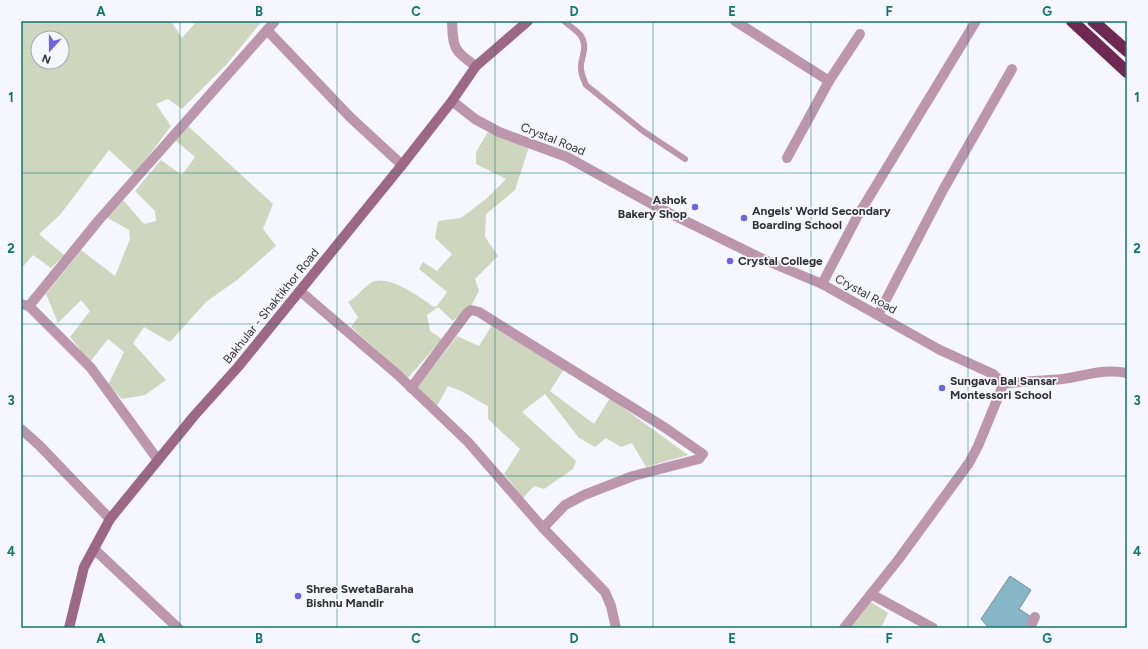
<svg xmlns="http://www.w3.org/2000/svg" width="1148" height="649" font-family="Figtree,sans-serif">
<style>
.green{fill:#ced6bd;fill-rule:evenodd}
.water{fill:#87b7c6;stroke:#6d8e9a}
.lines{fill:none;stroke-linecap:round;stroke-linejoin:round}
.lane{stroke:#bc96aa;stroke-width:6}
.street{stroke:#bc96aa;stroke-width:10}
.secondary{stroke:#9d6884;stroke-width:10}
.highway{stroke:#6f2753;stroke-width:12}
.grid{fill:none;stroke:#0f766e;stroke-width:1;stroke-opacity:0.55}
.poi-dot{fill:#6e66e0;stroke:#f6f7fe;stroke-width:1.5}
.labels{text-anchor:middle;stroke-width:3.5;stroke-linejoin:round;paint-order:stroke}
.street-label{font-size:12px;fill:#303034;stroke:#f6f7fe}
.poi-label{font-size:12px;font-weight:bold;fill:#303034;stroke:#f6f7fe;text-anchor:start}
.neatline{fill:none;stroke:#0f766e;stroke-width:1.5}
.grid-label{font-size:13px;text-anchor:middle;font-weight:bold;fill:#0f766e}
</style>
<rect width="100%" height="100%" fill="#f6f7fe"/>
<g class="green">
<path d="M21,21H171L182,38L197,21H262L227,64L182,109L168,99L156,104L171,126L135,174L109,150L60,215L39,234L64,255L51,268L33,255L21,269ZM38,38H62V62H38Z"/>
<polygon points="188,126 273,204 263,229 276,246 237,280 206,302 170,342 144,327 133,343 166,380 145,395 122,399 108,385 124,352 108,339 90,362 70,337 90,311 81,300 58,323 46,294 81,250 115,276 130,239 129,230 106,217 123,200 144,224 156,221 155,211 135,191 161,160 182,175 195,157 175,140"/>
<path d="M488,132L529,147L515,190L486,214L485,237L498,256L475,279L479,291L472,304L453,321L438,307L427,315L430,331L442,339L408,378L351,327L358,317L348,302C357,297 361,290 369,284C385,271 420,297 434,307L437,306L447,292L419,269L423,262L437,271L452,254L435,238L438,221L461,218L486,199L506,179L476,164V152Z"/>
<polygon points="492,325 505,334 564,369 550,391 594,424 610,398 688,455 646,467 632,443 621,447 606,438 595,447 579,438 545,394 522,412 576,461 573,469 544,489 534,486 523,498 504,474 520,449 488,419 488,406 461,391 448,386 437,406 417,388 457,336 479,346"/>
<polygon points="871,602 888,613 881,628 850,628"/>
</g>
<polygon class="water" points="1010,576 1031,590 1019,609 1033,618 1027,628 989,628 981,619"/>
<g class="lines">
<path class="lane" d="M564,21C569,26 577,30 581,36C587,45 583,54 581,64C580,72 583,78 586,85L643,131L685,159"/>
<g class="street">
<path d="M452,21C453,47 453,51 476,66"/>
<polyline points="735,21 829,81"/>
<polyline points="267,30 350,117 402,165"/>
<polyline points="452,101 475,119 499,132 567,157 661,209 765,260 822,284 940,350 993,374 1003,384 1001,390 978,446 969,463 898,560 844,628"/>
<polyline points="787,158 829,81 860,34"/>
<polyline points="822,284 857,217 976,21"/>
<polyline points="300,291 398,375 468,442 543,528 605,592 611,606 616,628"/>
<polyline points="21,304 29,306 91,368 158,460"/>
<polyline points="29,306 98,221 275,21"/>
<polyline points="878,315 943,190 1012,69"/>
<path d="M1003,384C1022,381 1042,381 1062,379C1085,376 1104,368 1127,373"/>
<polyline points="411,388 467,313 471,310 479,312 664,427 703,454 699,459 633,476 584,495 565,505 543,528"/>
<polyline points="21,429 40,446 110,519"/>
<polyline points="94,549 178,628"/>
<polyline points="871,594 933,628"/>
<polyline points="1030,628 1035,617"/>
</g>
<polyline class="secondary" points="69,628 84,567 110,519 194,416 238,367 402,165 452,101 476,66 528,21"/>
<g class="highway">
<polyline points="1072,21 1127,72"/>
<polyline points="1093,21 1127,51"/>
</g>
</g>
<path class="grid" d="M180,21V628M337,21V628M495,21V628M653,21V628M811,21V628M968,21V628M21,173H1127M21,324H1127M21,476H1127"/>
<g class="poi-dot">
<circle cx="695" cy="207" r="4"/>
<circle cx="744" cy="218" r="4"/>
<circle cx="730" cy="261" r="4"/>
<circle cx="942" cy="388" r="4"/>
<circle cx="298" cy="596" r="4"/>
</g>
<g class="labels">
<g class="street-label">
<text transform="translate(553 139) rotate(22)" y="4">Crystal Road</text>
<text transform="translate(866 294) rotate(29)" y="4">Crystal Road</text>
<text transform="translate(271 306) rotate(-51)" y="4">Bakhular - Shaktikhor Road</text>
</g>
<g class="poi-label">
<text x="687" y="204" text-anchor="end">Ashok<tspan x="687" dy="14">Bakery Shop</tspan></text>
<text x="752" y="215">Angels' World Secondary<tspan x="752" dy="14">Boarding School</tspan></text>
<text x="738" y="265">Crystal College</text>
<text x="950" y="385">Sungava Bal Sansar<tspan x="950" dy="14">Montessori School</tspan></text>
<text x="306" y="593">Shree SwetaBaraha<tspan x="306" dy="14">Bishnu Mandir</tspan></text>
</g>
</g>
<rect width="1148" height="649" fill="none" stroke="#f6f7fe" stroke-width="44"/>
<g transform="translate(50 50) rotate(201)"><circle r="19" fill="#f6f7fe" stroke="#a7a7ad"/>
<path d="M0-3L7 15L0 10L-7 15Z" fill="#6e66e0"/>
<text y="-6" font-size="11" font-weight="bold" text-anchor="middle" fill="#303034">N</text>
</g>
<rect x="22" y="22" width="1104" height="605" class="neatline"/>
<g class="grid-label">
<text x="101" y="16">A</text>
<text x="259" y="16">B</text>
<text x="416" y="16">C</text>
<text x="574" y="16">D</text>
<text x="732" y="16">E</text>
<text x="889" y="16">F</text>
<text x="1047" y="16">G</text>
<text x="11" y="102">1</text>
<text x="1137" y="102">1</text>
<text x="11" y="253">2</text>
<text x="1137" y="253">2</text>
<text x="11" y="405">3</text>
<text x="1137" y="405">3</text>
<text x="11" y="556">4</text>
<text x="1137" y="556">4</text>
<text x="101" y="643">A</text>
<text x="259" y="643">B</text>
<text x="416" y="643">C</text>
<text x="574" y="643">D</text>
<text x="732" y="643">E</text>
<text x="889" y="643">F</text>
<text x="1047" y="643">G</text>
</g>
</svg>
